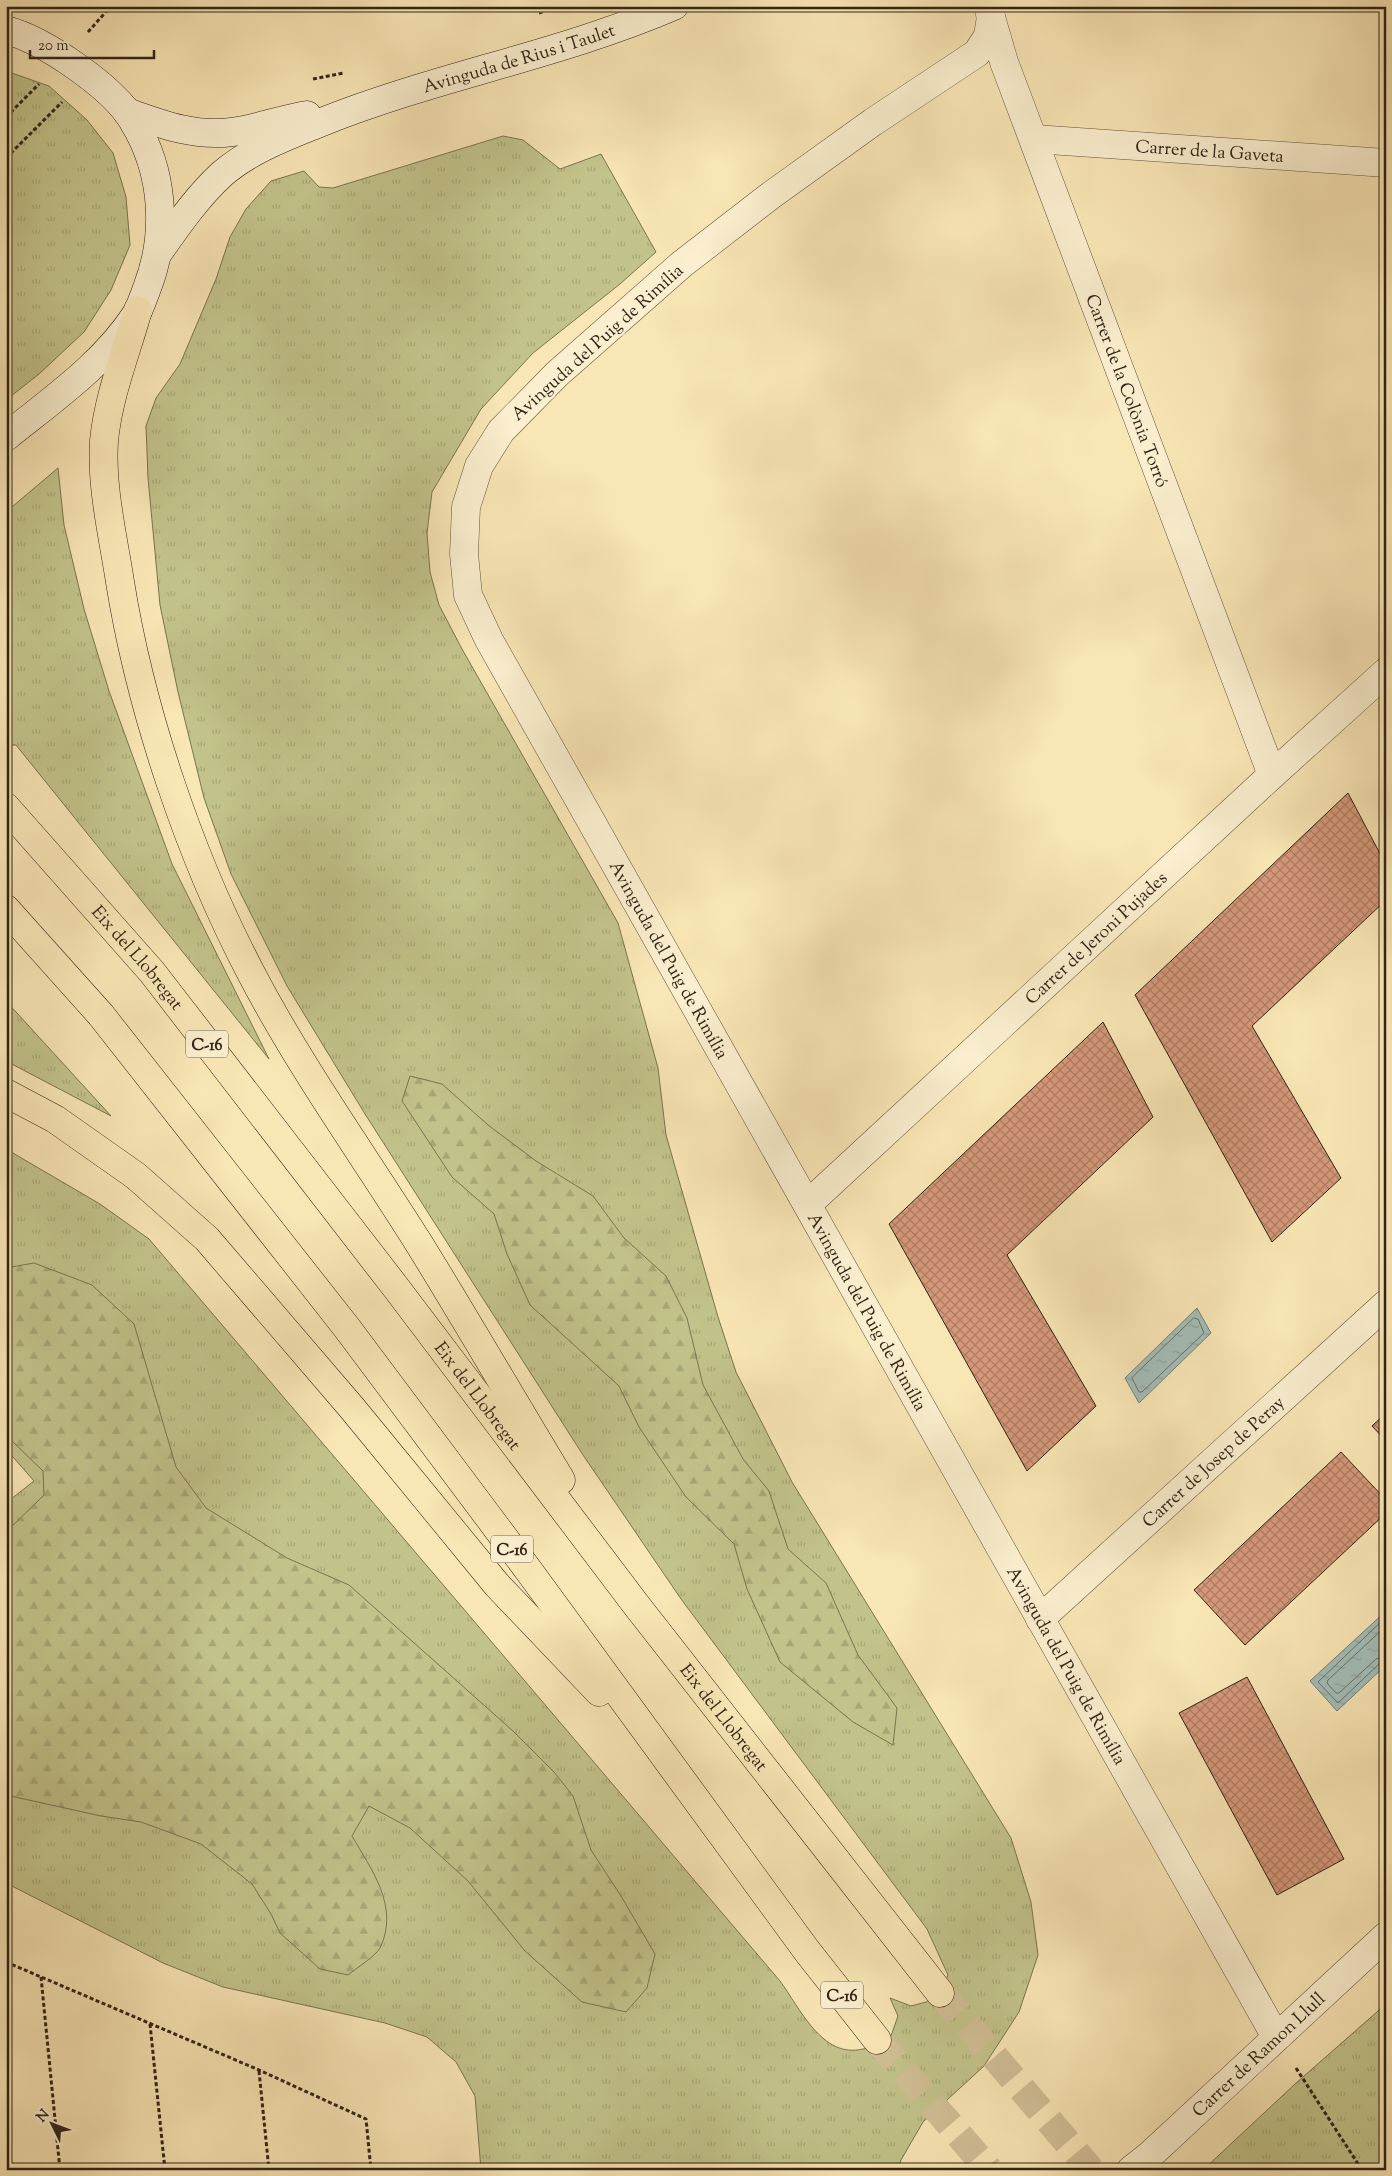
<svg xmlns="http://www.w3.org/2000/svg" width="1392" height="2176" font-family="'Sorts Mill Goudy',serif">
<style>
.grass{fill:url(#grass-tufts);stroke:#797451}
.forest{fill:url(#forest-firs);stroke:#797451}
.water{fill:url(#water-ripples);stroke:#758078}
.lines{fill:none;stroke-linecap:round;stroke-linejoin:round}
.shore{stroke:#6a7068;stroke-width:1}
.building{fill:url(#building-cross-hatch);stroke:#302418}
.highway-tunnel{stroke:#d1bf96;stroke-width:28;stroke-dasharray:28 14;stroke-linecap:butt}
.street-casing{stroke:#62543f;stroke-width:29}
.secondary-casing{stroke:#302418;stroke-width:29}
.highway-casing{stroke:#302418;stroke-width:29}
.path{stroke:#302418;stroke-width:3;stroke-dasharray:4 2.5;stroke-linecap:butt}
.street{stroke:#fbefcf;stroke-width:28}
.secondary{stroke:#fbefcf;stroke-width:28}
.highway{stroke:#f9e6b5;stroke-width:28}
.labels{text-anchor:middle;stroke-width:5;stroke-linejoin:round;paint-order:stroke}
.shield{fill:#fbefcf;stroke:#6d614f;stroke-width:1}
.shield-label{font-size:16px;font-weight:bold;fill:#302418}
.street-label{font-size:18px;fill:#302418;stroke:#fbefcf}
</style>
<defs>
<pattern id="grass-tufts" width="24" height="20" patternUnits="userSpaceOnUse" patternTransform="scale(1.25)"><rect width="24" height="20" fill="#c2c38a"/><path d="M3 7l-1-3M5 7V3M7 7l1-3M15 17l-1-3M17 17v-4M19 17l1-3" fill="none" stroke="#a7a776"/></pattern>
<pattern id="forest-firs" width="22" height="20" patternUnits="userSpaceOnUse" patternTransform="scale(1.25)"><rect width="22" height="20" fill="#c2c38a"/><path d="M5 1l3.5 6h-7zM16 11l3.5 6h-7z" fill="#a7a776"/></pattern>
<pattern id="water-ripples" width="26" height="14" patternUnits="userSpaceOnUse" patternTransform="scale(1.25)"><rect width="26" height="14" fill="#a3bdb8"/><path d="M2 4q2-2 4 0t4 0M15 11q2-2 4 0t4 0" fill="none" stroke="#8da29d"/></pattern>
<pattern id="building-cross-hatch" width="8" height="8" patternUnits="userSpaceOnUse" patternTransform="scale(1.25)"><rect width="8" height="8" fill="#d59879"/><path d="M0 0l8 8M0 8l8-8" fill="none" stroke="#ad7c62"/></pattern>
</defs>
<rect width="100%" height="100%" fill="#f9e6b5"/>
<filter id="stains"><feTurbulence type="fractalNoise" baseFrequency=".004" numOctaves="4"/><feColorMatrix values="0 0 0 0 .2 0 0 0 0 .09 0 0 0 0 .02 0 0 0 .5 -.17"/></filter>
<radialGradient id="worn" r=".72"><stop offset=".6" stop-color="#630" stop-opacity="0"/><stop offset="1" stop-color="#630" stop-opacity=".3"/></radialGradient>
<g class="grass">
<polygon points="6,71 49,86 87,120 113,153 126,197 130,245 111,290 84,332 39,374 6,400"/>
<path d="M503,136L523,140L560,169L601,154L656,252L620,284L533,353L481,409L432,492L427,533L430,572L439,605L462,649L618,923L658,1068L666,1135L718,1317L736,1372L792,1482L1011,1838L1031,1902L1038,1955L1019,2012L984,2066L923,2122L901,2160L898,2170H481L475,2096L456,2062L427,2037L385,2023L223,1987L163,1963L6,1883V1503L34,1481L6,1449V1149L100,1204L149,1239L780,1981C800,2008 822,2059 863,2049C873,2047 883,2040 891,2036L898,2016L890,1998L911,2006L926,2002L940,1993L948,1975L927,1929L681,1599L583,1455L365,1114L287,986L231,874L204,798L178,692L160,605L148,478L146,426L156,398L180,364L216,279L230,237L246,209L271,181L304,171L319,187L333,188Z"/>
<polygon points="58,468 64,525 84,609 109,691 172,864 269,1059 16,745 6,745 6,512"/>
<polygon points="6,1001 111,1116 6,1061"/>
<polygon points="1386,2004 1386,2170 1203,2170 1295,2084"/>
</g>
<g class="forest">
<polygon points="410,1076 442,1084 488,1125 536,1161 593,1196 624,1238 666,1276 687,1318 703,1385 743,1459 769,1491 788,1549 826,1583 858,1655 897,1708 893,1745 853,1722 780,1662 747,1589 734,1544 686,1497 639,1427 619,1386 530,1305 507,1254 494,1214 452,1177 402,1101"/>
<path d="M34,1263L92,1285L134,1324L176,1467L206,1508L287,1558L349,1585L513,1731L554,1772L573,1796L591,1850L621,1896L655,1954L647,1988L626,2012L582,2002L525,1951L468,1881L410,1828L369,1806L352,1836C371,1869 400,1907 380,1948C376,1956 355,1969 348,1975L320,1969L280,1933L271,1914L252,1884L201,1844L141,1822L101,1816L6,1795V1532L44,1495L43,1471L12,1441L6,1430V1268Z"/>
</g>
<g class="water">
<polygon points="1197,1308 1211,1333 1139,1403 1125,1378"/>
<polygon points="1386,1611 1386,1665 1337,1711 1310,1681"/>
</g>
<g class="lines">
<g class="shore">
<polygon points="1194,1318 1198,1319 1204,1333 1142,1392 1139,1392 1132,1378"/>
<polyline points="1386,1617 1318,1682 1338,1703 1380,1663 1386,1662"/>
<polyline points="1386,1626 1328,1680 1327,1683 1336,1693 1339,1693 1376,1659 1386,1656"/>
</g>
</g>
<g class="building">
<polygon points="1348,793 1386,865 1386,900 1252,1026 1341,1178 1272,1242 1135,995"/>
<polygon points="1103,1022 1153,1117 1007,1255 1096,1406 1027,1471 889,1224"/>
<polygon points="1386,1413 1386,1441 1372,1426"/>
<polygon points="1341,1452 1386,1500 1386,1513 1245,1645 1194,1590"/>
<polygon points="1247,1677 1344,1859 1277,1895 1179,1713"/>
</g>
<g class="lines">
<g class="highway-tunnel">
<polyline points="940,1993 1091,2170"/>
<polyline points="877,2040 989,2170"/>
</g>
<g class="street-casing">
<g id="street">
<path id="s1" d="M990,14L1004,62L1272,775"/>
<path id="s2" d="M991,17L988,36L977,53L873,122L770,196L682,264L557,374L501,431L479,466L466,507L464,554L468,595L489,640L1276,2037"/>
<path id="s3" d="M1034,139L1386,163"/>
<path id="s4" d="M808,1204L1272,775L1386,672"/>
<path id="s5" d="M1040,1619L1386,1304"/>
<path id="s6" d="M1131,2170L1150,2155L1386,1936"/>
</g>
</g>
<g class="secondary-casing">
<g id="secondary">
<path d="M6,30C44,40 113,87 133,121C164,171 168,234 147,288C144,296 141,305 137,313C104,364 53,399 6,437"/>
<path d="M127,112C161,124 194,137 232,132C257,129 281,119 307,115"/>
<path id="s7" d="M158,253C178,225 197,197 222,174C251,149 288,136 322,122C437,76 560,55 674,6"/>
</g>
</g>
<g class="highway-casing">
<g id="highway">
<path d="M138,310C126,353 108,397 104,441C101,488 113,536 120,582C141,712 190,857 251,973C300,1067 362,1153 418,1242C467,1321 513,1401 561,1480"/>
<path id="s8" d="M6,807L152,972L397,1289L637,1606L940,1993"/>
<polyline points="6,909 101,1015 347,1328 529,1571 807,1951 877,2040"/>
<polyline points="6,1093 55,1119 136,1176 207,1239 352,1408 497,1585 599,1692"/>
</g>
</g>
<g class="path">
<polyline points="539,13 559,6"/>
<polyline points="88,32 111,6"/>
<polyline points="313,79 344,73"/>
<polyline points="6,117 39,84"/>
<polyline points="6,158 62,102"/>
<polyline points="6,1962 259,2070 366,2119 371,2170"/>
<polyline points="41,1977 60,2170"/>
<polyline points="150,2024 165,2170"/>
<polyline points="1296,2068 1362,2170"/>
<polyline points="259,2071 269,2170"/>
</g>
<use href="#street" class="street"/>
<use href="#secondary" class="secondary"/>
<use href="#highway" class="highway"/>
</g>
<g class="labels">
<g class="shield">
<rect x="186" y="1030.5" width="42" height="27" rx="4"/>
<rect x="491" y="1535.5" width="42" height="27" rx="4"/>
<rect x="821" y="1981.5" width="42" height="27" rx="4"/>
</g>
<g class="shield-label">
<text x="207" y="1050">C-16</text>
<text x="512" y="1555">C-16</text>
<text x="842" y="2001">C-16</text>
</g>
<g class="street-label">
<text dy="6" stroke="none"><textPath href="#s7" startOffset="422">Avinguda de Rius i Taulet</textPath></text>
<text dy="6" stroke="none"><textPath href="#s3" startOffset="176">Carrer de la Gaveta</textPath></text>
<text transform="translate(597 342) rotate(-42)" y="6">Avinguda del Puig de Rimília</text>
<text dy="6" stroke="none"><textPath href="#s1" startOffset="401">Carrer de la Colònia Torró</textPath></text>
<text dy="6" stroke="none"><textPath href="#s4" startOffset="392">Carrer de Jeroni Pujades</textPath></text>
<text dy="6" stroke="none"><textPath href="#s8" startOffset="200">Eix del Llobregat</textPath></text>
<text dy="6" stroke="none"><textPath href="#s2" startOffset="1238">Avinguda del Puig de Rimília</textPath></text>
<text dy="6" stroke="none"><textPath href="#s2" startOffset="1642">Avinguda del Puig de Rimília</textPath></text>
<text dy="6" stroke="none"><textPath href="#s8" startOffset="755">Eix del Llobregat</textPath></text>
<text dy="6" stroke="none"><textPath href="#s5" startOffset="234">Carrer de Josep de Peray</textPath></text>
<text dy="6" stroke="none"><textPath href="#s2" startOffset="2048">Avinguda del Puig de Rimília</textPath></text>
<text dy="6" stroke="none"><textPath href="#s8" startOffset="1160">Eix del Llobregat</textPath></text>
<text dy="6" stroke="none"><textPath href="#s6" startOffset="172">Carrer de Ramon Llull</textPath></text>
</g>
</g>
<rect width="1392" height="2176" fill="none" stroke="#f9e6b5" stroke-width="25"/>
<rect x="8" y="8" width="1377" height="2161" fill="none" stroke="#302418" stroke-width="2.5"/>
<rect x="12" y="12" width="1367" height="2151" fill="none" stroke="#302418"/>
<g transform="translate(52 2124) rotate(312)" stroke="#fbefcf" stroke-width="4" paint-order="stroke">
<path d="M0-4L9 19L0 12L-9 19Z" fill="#302418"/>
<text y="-8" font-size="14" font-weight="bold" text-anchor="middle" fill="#302418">N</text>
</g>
<path d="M30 50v8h124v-8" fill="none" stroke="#302418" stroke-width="2.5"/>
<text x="38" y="50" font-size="15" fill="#302418" stroke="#fbefcf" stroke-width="4" paint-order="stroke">20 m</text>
<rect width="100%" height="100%" filter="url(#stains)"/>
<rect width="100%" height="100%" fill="url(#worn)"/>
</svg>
